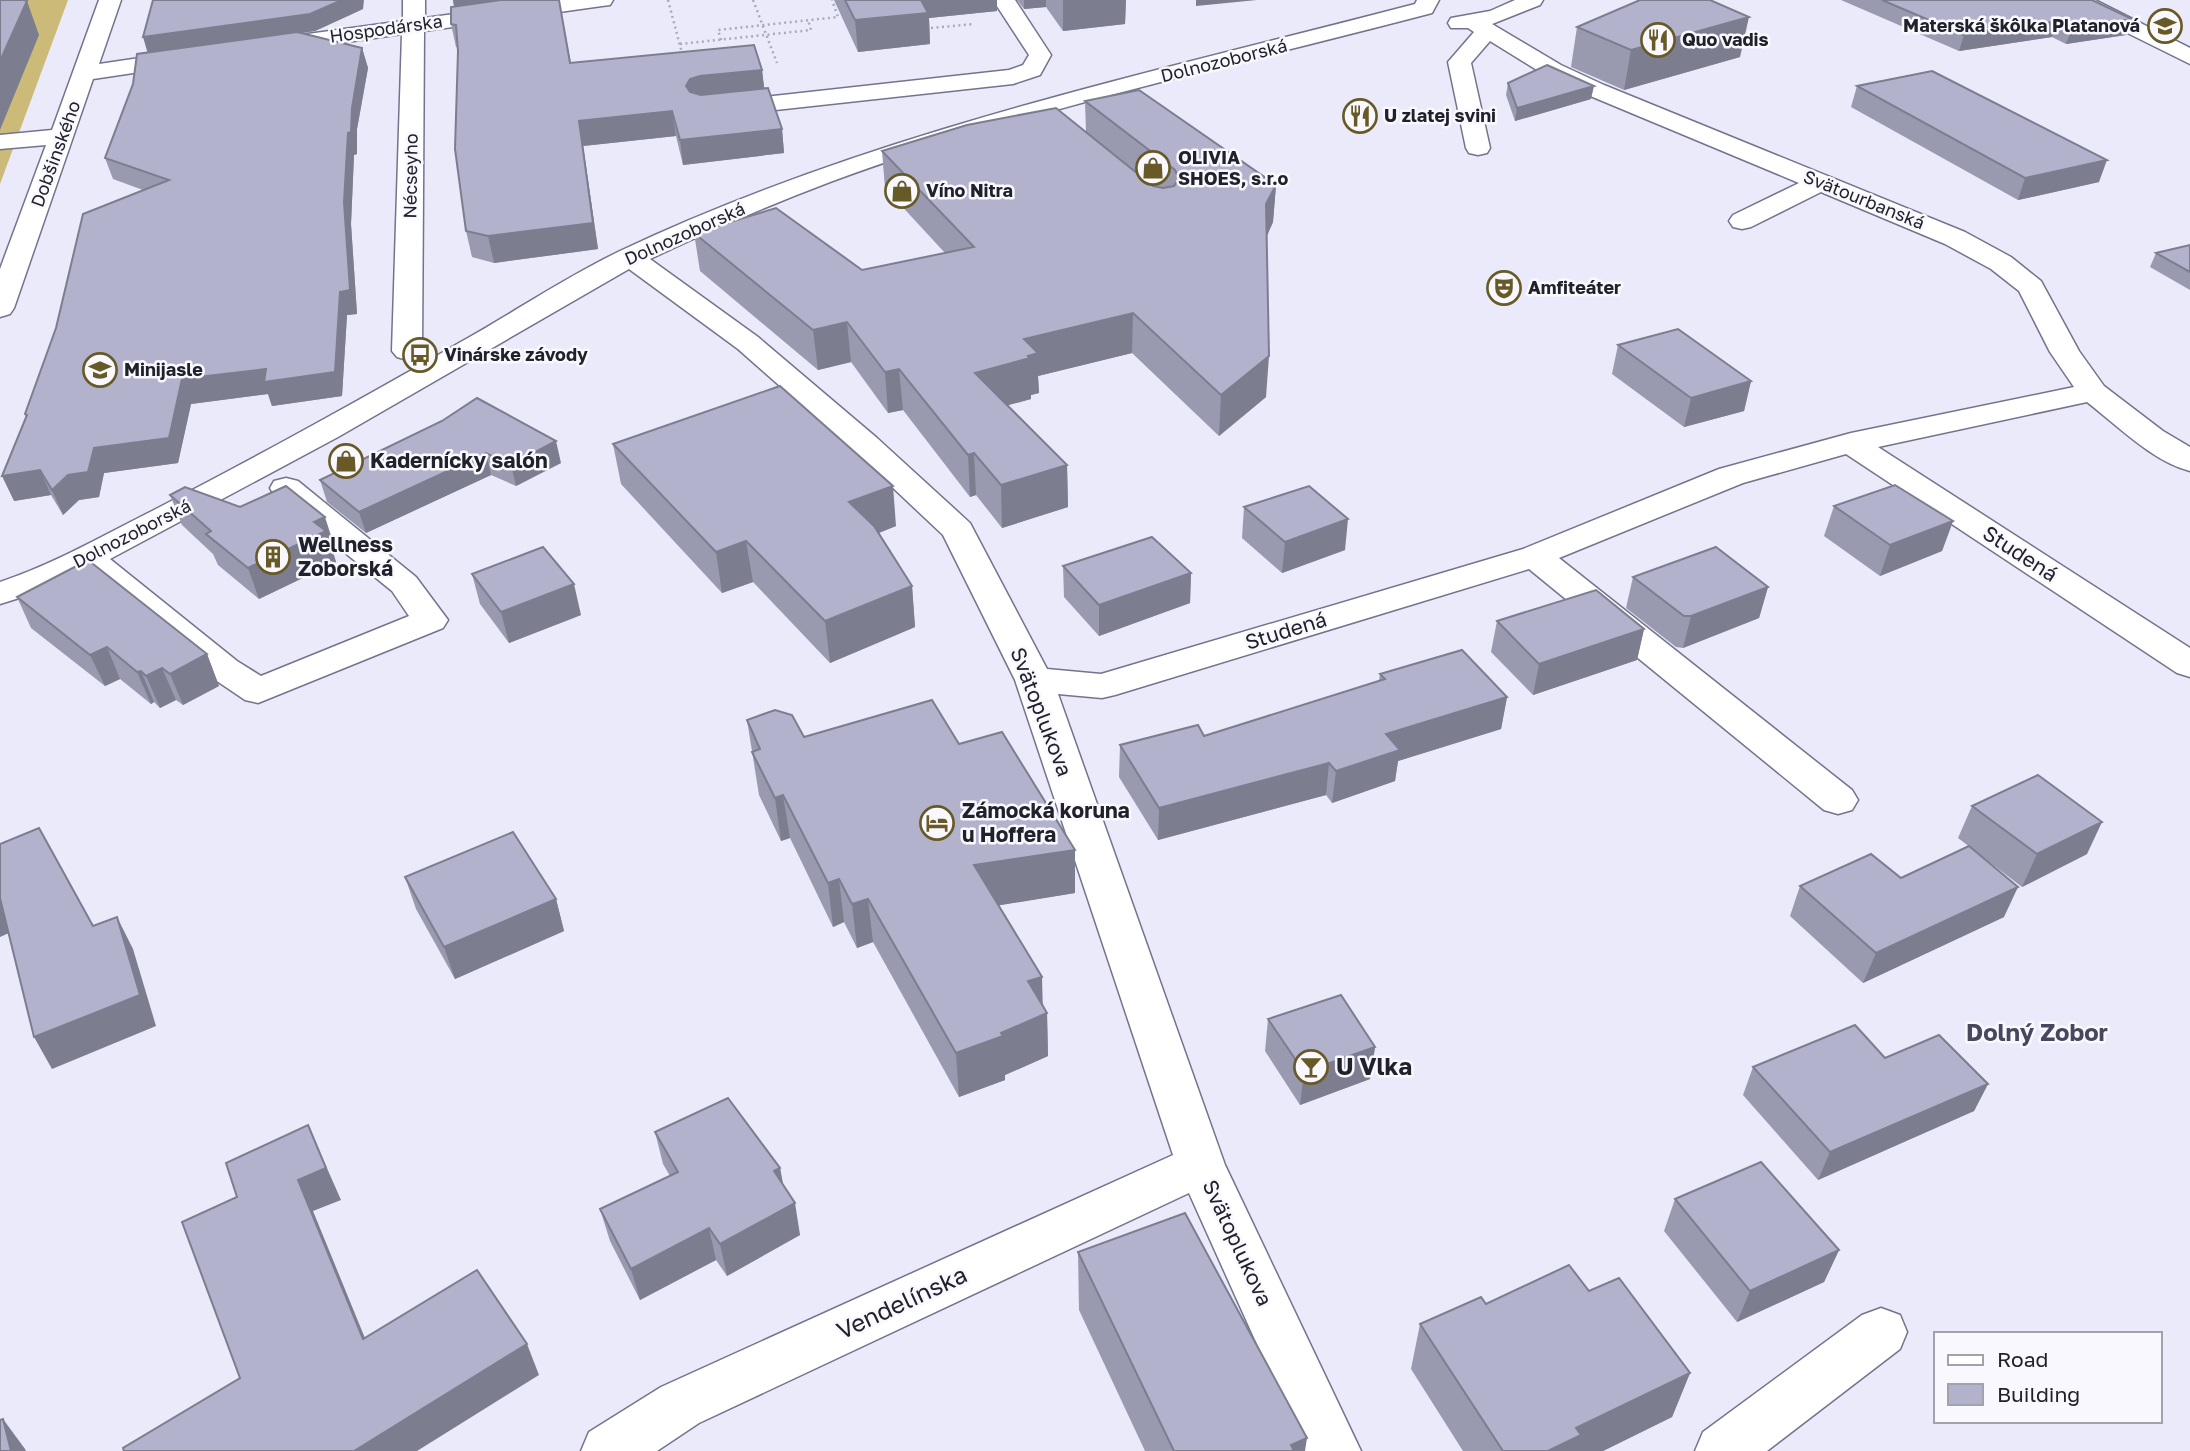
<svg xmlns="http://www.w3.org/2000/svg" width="2190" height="1451" font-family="'Golos Text',sans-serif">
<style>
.forest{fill:#ccba79}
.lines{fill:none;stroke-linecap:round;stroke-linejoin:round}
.minor-casing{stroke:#73738c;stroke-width:3}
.path{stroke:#aaaab8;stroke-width:2.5;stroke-dasharray:2 3.5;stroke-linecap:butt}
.minor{fill:#fff;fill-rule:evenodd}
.wall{fill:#9999b0}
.shaded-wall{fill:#7d7d90}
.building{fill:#b2b2cd;stroke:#7d7d90;stroke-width:2}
.labels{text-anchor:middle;stroke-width:5;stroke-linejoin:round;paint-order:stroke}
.far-poi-label{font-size:18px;font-weight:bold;fill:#21212b;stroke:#f8f8fe;text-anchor:start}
.far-street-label{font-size:18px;fill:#21212b;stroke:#f8f8fe}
.poi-label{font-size:21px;font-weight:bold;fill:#21212b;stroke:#f8f8fe;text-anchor:start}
.street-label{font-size:21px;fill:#21212b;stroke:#f8f8fe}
.quarter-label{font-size:24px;font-weight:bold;fill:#47475d;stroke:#f8f8fe}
.near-poi-label{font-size:24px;font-weight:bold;fill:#21212b;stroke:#f8f8fe;text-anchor:start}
.near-street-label{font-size:24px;fill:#21212b;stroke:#f8f8fe}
</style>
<rect width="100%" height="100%" fill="#eaeafb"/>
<polygon class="forest" points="0,0 68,0 0,184"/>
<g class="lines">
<g class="minor-casing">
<g id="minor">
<polygon points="99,0 121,0 99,64 187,51 195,53 198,58 195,63 187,65 93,79 14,308 10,314 0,317 0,269 46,145 0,149 0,135 52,130"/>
<polygon points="403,0 425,0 425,18 556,0 613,0 610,5 602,6 424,31 422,351 417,357 407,360 397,357 392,351 402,34 271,53 263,51 260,46 263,41 271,39 403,21"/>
<polygon points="993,0 1015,0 1051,55 1040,75 1013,84 720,116 712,114 708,109 712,104 720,102 1009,70 1023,65 1029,55"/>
<path d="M1417,0H1439L1432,13C1231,66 1025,110 830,182C769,205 709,231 650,259L758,337L877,438L970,523L1047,669L1101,674L1523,549L1719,469L1851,433L2074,387L2050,352L2019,291L1991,269L1945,244L1821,192L1751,227L1742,229L1733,227L1729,221L1733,215L1799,183L1588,95L1545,75L1490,41L1471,63L1490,148L1487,153L1478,155L1469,153L1466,148L1448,62L1474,32L1468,28H1451L1448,23L1451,18L1490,11L1515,0H1543L1540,5L1492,24L1561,65L1604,85L1965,232L2011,257L2041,281L2079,351L2104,386L2163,431L2190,447V471C2152,461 2118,426 2087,402L1878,447L2190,648V677L2177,673L1846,454L1743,483L1559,558L1852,790L1858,800L1852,810L1838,814L1824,810L1529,569L1115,695L1102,698L1058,694L1225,1165L1361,1451H1305L1189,1193L699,1423L657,1451H581L589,1432L661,1387L1173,1155L1015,680L943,535L855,452L738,349L629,269L338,437L110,559L237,661L261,676L409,616L392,591L274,495L270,488L274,481L286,478L298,481L416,577L448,620L443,628L258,703L245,700L211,677L84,573L35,593L0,604V582C54,564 104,535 154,510C257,457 358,401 459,343C513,313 564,278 620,251C872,132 1147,74 1415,4Z"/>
<polygon points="2068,0 2095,0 2190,48 2190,64 2071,5"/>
<polygon points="1881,1308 1900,1315 1907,1332 1900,1349 1767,1451 1695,1451 1703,1432 1862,1315"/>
</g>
</g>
<g class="path">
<polyline points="668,0 683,57"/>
<polyline points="753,0 777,63"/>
<polyline points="931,28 974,24"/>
<polyline points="721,40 718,30 838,17 832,0"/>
<polyline points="680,44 811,30 808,20"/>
</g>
<use href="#minor" class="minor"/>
</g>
<g class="wall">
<polygon points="453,0 559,0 571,63 762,70 764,89 782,129 784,153 683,165 676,136 583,146 598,249 494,263 472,257 466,231 458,48 456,47 451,24 454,7"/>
<polygon points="834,0 997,0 997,11 929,18 930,44 858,52"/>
<polygon points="1017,0 1126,0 1125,24 1063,31 1046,7 1024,9"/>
<polygon points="1841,0 2092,0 2132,19 2126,35 2066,44 2052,37 1959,51"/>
<polygon points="363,9 315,31 303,33 362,48 368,68 357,129 357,154 354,155 351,224 357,314 347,315 342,396 272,406 268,394 191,404 178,463 104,473 99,497 79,500 63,515 51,495 14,501 26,418 25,414 143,190 113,179 105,158 148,52"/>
<polygon points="1577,27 1740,57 1624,90 1571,67"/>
<polygon points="1508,83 1591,99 1515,121 1506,95"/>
<polygon points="1857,86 2099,182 2018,200 1851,107"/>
<polygon points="1085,101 1276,185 1273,222 1267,236 1266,397 1219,436 1132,353 1038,376 1039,393 1031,395 1031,399 1007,405 1067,465 1068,507 1002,528 976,495 970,497 903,410 888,413 851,362 818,370 700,271 694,233 862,270 945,253 885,188 882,151 1086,132"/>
<polygon points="2190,245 2190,290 2150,267 2156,253"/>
<polygon points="1618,345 1751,381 1744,411 1684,427 1612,374"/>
<polygon points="442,421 561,463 516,486 491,475 366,533 327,502 320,480"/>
<polygon points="613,444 896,526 879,533 912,586 915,627 830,663 753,582 722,593 621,484"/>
<polygon points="170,495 335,548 332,549 336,562 259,599 218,565 213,554 182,525"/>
<polygon points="1834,506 1953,521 1942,551 1880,576 1824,536"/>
<polygon points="1244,507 1345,550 1282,573 1242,538"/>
<polygon points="1063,566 1191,573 1190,603 1099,636 1064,597"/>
<polygon points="472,574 581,615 509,643 480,604"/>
<polygon points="1633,577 1768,587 1759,618 1683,648 1676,647 1626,608"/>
<polygon points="17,597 207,654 219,686 183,705 176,700 160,708 154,702 151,704 120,679 105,686 31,628"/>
<polygon points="1497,621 1644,629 1637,660 1533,695 1491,652"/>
<polygon points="1380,674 1507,697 1501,729 1398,761 1395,781 1332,803 1326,795 1158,840 1119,777 1120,745 1204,736 1379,681"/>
<polygon points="747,720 804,737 959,744 1075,850 1075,893 999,905 1047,1013 1048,1056 1005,1075 1005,1080 959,1097 873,942 857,948 844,922 833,927 790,838 781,841 759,795"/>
<polygon points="1972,806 2087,854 2022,887 1958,838"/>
<polygon points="405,877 556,899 564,931 455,979 416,909"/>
<polygon points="1901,878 2004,917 1863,983 1790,916 1800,886"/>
<polygon points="1268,1019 1375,1047 1370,1079 1300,1105 1265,1051"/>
<polygon points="1885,1058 1988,1084 1974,1111 1818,1180 1743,1095 1753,1067"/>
<polygon points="655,1132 780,1168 783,1185 800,1235 727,1276 716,1260 640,1300 610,1241 600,1209 670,1176 663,1164"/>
<polygon points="1675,1199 1839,1250 1824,1282 1737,1322 1664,1231"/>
<polygon points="1078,1252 1305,1451 1145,1451 1079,1310"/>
<polygon points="1589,1291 1690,1373 1672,1417 1603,1451 1463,1451 1411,1369 1420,1324"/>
</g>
<g class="shaded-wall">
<polygon points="342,0 364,0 363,9 315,31 148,54 143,37"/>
<polygon points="453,0 539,0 455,11"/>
<polygon points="915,0 997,0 997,11 929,18 930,44 858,52 855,20"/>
<polygon points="1024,0 1046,0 1046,7 1024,9"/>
<polygon points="1063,0 1126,0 1125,24 1063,31"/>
<polygon points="1196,0 1257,0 1196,6"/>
<polygon points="27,1 39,35 0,130 0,61"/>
<polygon points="1749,17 1740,57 1624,90 1631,50"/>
<polygon points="2132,19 2126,35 2066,44 2072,28"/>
<polygon points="2058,21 2052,37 1959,51 1964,35"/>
<polygon points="362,48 368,68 357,129 357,154 354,155 351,224 357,314 347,315 342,396 272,406 268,394 191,404 178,463 104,473 99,497 79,500 63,515 52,490 68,475 94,448 182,379 344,202 348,133"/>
<polygon points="762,70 765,94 694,103 686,86 690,79 700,76"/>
<polygon points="1594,86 1591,99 1515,121 1517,108"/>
<polygon points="672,111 676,136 583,146 598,249 494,263 488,236 579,121"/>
<polygon points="782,129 784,153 683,165 680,140"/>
<polygon points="2107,160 2099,182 2018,200 2025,178"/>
<polygon points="1276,185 1273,222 1264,242 1266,204"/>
<polygon points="1133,313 1132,353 1038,376 1039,393 1031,395 1031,399 977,414 975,373 1024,339"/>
<polygon points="847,322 851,362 818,370 813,330"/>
<polygon points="1269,356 1266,397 1219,436 1221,395"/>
<polygon points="899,369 903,410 888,413 885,372"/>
<polygon points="1751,381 1744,411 1684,427 1691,398"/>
<polygon points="556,441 561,463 516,486 511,465"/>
<polygon points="486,453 491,475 366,533 359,512"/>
<polygon points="974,453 976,495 970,497 968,455"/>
<polygon points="1067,465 1068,507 1002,528 1001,485"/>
<polygon points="40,470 51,495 14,501 2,476"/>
<polygon points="893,486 896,526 853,543 849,502"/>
<polygon points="325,517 335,548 332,549 336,562 259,599 248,568 314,522"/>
<polygon points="1348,519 1345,550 1282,573 1285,542"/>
<polygon points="1953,521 1942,551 1880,576 1890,545"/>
<polygon points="746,541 753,582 722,593 716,552"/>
<polygon points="1191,573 1190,603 1099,636 1099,605"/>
<polygon points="574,584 581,615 509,643 501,612"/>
<polygon points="912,586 915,627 830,663 825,621"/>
<polygon points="1768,587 1759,618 1683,648 1691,616"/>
<polygon points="1644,629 1637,660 1533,695 1539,664"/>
<polygon points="107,647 120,679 105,686 90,655"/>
<polygon points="207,654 219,686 183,705 170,674"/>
<polygon points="162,668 176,700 160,708 146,676"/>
<polygon points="141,671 154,702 151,704 137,672"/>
<polygon points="1507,697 1501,729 1398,761 1395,781 1332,803 1336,771 1386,734"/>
<polygon points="1329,763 1326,795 1158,840 1159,808"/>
<polygon points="783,795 790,838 781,841 775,798"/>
<polygon points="2102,822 2087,854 2022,887 2037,854"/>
<polygon points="1075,850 1075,893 977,909 974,865"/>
<polygon points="839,879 844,922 833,927 828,883"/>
<polygon points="2018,887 2004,917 1863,983 1876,953"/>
<polygon points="1,897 18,929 0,937 0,898"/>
<polygon points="556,899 564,931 455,979 444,947"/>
<polygon points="868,899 873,942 857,948 852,904"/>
<polygon points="117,917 133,949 156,1026 52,1069 34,1037"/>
<polygon points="1042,977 1043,1015 1047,1013 1048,1056 1005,1075 1005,1080 959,1097 956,1053 1001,1033 1028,981"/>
<polygon points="1375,1047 1370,1079 1300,1105 1304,1072"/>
<polygon points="1988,1084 1974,1111 1818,1180 1830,1152"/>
<polygon points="308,1125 341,1200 313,1211 378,1370 363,1339 298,1180"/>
<polygon points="780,1168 786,1200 774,1171"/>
<polygon points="795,1203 800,1235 727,1276 720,1244"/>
<polygon points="709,1228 716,1260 640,1300 631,1269"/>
<polygon points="1839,1250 1824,1282 1737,1322 1750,1291"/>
<polygon points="527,1344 539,1375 417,1451 354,1451"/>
<polygon points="1690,1373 1672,1417 1603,1451 1548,1451 1576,1428"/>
<polygon points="3,1419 25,1449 26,1451 11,1451"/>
<polygon points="1307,1438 1305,1451 1290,1451 1291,1445"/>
</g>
<g class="building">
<polygon points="0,0 24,0 27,1 0,61"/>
<polygon points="153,0 342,0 310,14 143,37"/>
<polygon points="501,0 559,0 570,63 754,45 762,70 700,76 690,79 686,86 690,92 701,95 768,88 782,129 680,140 672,111 579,121 593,223 488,236 466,231 455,149 458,51 456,25 451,24 451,7"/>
<polygon points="845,0 921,0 928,13 855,20"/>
<polygon points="1640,0 1710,0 1749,17 1631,50 1577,27"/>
<polygon points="1882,0 2092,0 2132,19 2072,28 2058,21 1964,35"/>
<polygon points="297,32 362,48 352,108 351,132 348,133 344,202 350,290 340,292 335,372 264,382 266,369 182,379 169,438 94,448 88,472 68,475 52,490 40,470 2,476 27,415 25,414 56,328 83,214 169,180 105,158 133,84 137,54"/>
<polygon points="1547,65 1594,86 1517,108 1508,83"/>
<polygon points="1932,71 2107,160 2025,178 1857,86"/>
<polygon points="1139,90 1276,185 1266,204 1269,356 1221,395 1133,313 1024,339 1038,353 1028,356 1030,358 975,373 1067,465 1001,485 974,453 968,455 899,369 885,372 847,322 813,330 694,233 776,208 862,270 974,247 882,151 967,125 1056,108 1153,186 1163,188 1174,186 1179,179 1175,170 1085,101"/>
<polygon points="2190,245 2190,272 2156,253"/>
<polygon points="1678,329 1751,381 1691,398 1618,345"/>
<polygon points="780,386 893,486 849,502 874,526 912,586 825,621 746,541 716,552 613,444"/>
<polygon points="477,398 556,441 511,465 486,453 359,512 320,480 442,421"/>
<polygon points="1895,485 1953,521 1890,545 1834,506"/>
<polygon points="286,486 325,517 314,522 326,531 248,568 206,534 211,531 170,495 185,487 240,507"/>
<polygon points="1309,486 1348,519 1285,542 1244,507"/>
<polygon points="1152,537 1191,573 1099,605 1063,566"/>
<polygon points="543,547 574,584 501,612 472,574"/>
<polygon points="1716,547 1768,587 1691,616 1684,616 1633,577"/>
<polygon points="88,560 207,654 170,674 162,668 146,676 141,671 137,672 107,647 90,655 17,597"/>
<polygon points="1596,590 1644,629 1539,664 1497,621"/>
<polygon points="1462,650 1507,697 1386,734 1400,750 1336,771 1329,763 1159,808 1120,745 1198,725 1204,736 1385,679 1380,674"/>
<polygon points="932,700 959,744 1002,732 1075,850 974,865 1042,977 1028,981 1047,1013 1001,1033 1003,1036 956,1053 868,899 852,904 839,879 828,883 783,795 775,798 752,752 760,749 747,720 775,710 792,715 804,737"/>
<polygon points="2038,775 2102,822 2037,854 1972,806"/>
<polygon points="39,828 93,926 117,917 140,995 34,1037 0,898 0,844"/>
<polygon points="513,832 556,899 444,947 405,877"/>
<polygon points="1969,846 2018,887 1876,953 1800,886 1871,854 1901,878"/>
<polygon points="1341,995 1375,1047 1304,1072 1268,1019"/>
<polygon points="1855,1025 1885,1058 1939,1035 1988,1084 1830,1152 1753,1067"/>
<polygon points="728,1098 780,1168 774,1171 795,1203 720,1244 709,1228 631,1269 600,1209 678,1172 655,1132"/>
<polygon points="308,1125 326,1168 298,1180 363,1339 477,1270 527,1344 354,1451 124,1451 123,1448 240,1378 182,1222 237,1197 226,1163"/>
<polygon points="1761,1162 1839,1250 1750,1291 1675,1199"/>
<polygon points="1185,1213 1307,1438 1291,1445 1294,1451 1174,1451 1078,1252"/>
<polygon points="1569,1265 1589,1291 1619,1278 1690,1373 1576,1428 1581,1435 1548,1451 1503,1451 1420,1324 1481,1297 1486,1304"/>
<polygon points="3,1419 11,1451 0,1451 0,1420"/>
</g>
<defs>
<g id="school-ring" transform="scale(1.75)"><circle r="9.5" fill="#f8f8fe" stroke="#675a27" stroke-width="1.5"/><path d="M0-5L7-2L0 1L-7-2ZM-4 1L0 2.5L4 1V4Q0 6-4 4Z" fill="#675a27"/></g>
<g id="restaurant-ring" transform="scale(1.75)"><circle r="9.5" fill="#f8f8fe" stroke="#675a27" stroke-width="1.5"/><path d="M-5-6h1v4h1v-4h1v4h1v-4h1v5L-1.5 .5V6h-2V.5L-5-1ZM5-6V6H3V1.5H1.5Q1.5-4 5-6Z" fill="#675a27"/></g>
<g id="shop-ring" transform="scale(1.75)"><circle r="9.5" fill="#f8f8fe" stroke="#675a27" stroke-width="1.5"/><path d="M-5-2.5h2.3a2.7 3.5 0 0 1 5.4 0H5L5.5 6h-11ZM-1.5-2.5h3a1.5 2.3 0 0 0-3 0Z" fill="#675a27"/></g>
<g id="theatre-ring" transform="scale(1.75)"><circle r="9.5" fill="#f8f8fe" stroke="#675a27" stroke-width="1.5"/><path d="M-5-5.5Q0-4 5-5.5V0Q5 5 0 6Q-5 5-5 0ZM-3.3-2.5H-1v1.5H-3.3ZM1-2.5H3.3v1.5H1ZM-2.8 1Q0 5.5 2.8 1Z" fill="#675a27"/></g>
<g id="bus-ring" transform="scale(1.75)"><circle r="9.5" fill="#f8f8fe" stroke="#675a27" stroke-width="1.5"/><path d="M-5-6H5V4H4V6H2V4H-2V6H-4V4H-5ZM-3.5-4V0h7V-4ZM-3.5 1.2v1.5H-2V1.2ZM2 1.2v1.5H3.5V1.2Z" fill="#675a27"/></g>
<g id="building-ring" transform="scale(1.75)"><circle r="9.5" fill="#f8f8fe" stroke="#675a27" stroke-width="1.5"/><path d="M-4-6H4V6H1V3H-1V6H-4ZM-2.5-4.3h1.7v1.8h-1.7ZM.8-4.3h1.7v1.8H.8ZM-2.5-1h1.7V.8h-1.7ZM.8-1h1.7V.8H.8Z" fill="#675a27"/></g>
<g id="hotel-ring" transform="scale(1.75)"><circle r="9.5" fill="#f8f8fe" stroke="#675a27" stroke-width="1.5"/><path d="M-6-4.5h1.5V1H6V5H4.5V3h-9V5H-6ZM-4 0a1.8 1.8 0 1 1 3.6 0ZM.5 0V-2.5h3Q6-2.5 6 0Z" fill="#675a27"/></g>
<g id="bar-ring" transform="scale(1.75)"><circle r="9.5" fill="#f8f8fe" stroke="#675a27" stroke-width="1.5"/><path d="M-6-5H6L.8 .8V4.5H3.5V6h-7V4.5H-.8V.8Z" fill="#675a27"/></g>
</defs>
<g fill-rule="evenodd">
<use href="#school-ring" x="2165" y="26"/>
<use href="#restaurant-ring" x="1658" y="40"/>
<use href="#restaurant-ring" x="1360" y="116"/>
<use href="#shop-ring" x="1153" y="168"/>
<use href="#shop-ring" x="902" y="191"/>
<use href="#theatre-ring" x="1504" y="288"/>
<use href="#bus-ring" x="420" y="355"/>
<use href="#school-ring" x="100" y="370"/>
<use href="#shop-ring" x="346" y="461"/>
<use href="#building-ring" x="273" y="557"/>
<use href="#hotel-ring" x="937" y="823"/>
<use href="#bar-ring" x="1311" y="1067"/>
</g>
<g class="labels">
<g class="far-poi-label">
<text x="2140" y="32" text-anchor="end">Materská škôlka Platanová</text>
<text x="1682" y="46">Quo vadis</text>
<text x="1384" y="122">U zlatej svini</text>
<text x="1178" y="164">OLIVIA<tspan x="1178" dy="21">SHOES, s.r.o</tspan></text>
<text x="926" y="197">Víno Nitra</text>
<text x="1528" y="294">Amfiteáter</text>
<text x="444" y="361">Vinárske závody</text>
<text x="124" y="376">Minijasle</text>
</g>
<g class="far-street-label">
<text transform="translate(386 29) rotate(-8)" y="6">Hospodárska</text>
<text transform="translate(1224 61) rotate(-14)" y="6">Dolnozoborská</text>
<text transform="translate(56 154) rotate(-70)" y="6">Dobšinského</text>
<text transform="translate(411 176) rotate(-89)" y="6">Nécseyho</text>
<text transform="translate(1864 200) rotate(22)" y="6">Svätourbanská</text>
<text transform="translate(685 234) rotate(-24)" y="6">Dolnozoborská</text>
<text transform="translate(132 534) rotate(-27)" y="6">Dolnozoborská</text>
</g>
<g class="poi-label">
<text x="370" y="468">Kadernícky salón</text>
<text x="298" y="552">Wellness<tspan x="298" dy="24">Zoborská</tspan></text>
<text x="962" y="818">Zámocká koruna<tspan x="962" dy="24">u Hoffera</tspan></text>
</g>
<g class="street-label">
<text transform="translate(2020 554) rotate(33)" y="7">Studená</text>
<text transform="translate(1286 631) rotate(-17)" y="7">Studená</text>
<text transform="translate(1041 712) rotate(69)" y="7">Svätoplukova</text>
<text transform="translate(1237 1243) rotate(65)" y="7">Svätoplukova</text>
</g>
<g class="quarter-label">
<text x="2037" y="1041">Dolný Zobor</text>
</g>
<g class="near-poi-label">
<text x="1336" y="1075">U Vlka</text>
</g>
<g class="near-street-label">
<text transform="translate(902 1303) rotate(-25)" y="8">Vendelínska</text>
</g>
</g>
<rect x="1934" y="1332" width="228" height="91" fill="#f8f8fe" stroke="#a2a2aa" stroke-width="2"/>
<rect x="1948" y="1355" width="35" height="10" fill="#ffffff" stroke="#a2a2aa" stroke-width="2"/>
<text x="1997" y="1367" font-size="21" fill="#21212b">Road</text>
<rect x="1948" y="1384" width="35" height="21" fill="#b2b2cd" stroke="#a2a2aa" stroke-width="2"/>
<text x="1997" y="1402" font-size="21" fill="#21212b">Building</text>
</svg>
